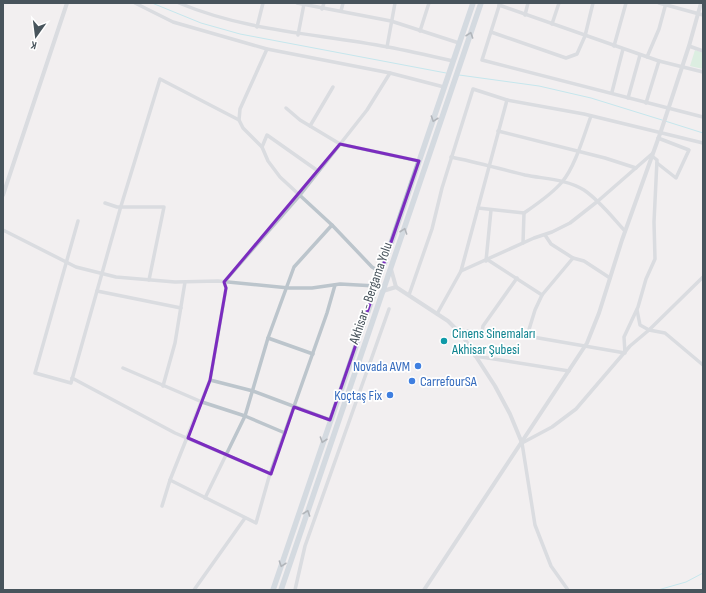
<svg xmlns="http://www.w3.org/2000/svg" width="706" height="593" font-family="'Sofia Sans Condensed',sans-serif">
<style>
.green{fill:#c0edce}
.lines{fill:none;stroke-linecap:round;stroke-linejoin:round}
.stream{stroke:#8fdde8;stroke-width:1}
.minor{stroke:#bcc5cc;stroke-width:3.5}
.tertiary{stroke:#bcc5cc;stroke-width:4}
.primary{stroke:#b0c1cd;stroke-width:5.5}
.oneway{stroke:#626f78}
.marked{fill:none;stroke:#7b2cbf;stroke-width:3;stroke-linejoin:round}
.culture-dot{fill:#0f9aa8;stroke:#fff;stroke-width:1.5}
.shop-dot{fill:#3f7fe0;stroke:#fff;stroke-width:1.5}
.labels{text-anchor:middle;stroke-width:3.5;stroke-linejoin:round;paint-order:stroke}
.street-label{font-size:14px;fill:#48545c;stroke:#fff}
.culture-label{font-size:14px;fill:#0d838f;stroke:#fff;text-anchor:start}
.shop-label{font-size:14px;fill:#366cbe;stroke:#fff;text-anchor:end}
</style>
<rect width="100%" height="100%" fill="#f2eff0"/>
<polygon class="green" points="695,50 703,53 703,69 690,66"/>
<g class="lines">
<g class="stream">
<polyline points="152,3 201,23 240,34 446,73"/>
<polyline points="459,75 539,86 591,98 662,120"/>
<polyline points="665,121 703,133"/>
<polyline points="658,590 686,582 703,573"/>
</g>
<g class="minor">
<polyline points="135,3 173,22 267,49 390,73 444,87"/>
<path d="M179,3C249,32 315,33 388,47C409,51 431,56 453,61"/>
<polyline points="297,3 391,21 459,43"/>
<polyline points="500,3 482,60 703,117"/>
<polyline points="659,3 703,15"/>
<polyline points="499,5 659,61 703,72"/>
<polyline points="322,9 324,3"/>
<polyline points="341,11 343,3"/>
<polyline points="525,15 528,3"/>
<polyline points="552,24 559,3"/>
<polyline points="257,27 263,3"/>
<polyline points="420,31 429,3"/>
<polyline points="491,32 566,58 577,54 585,36 593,3"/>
<polyline points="298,35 304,4"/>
<polyline points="614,46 626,3"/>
<polyline points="689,46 703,51"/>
<polyline points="387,47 395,3"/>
<polyline points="267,49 240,109 239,120 243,128 262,147 268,161 280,177 332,225 372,267 382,273"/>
<polyline points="647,57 659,29 666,3"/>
<polyline points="612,92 623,49"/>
<polyline points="628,98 640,55"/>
<polyline points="646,103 659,61"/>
<polyline points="286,108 300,120 340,144 419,161"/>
<polyline points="310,126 333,87"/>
<polyline points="498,131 605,158 636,168"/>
<polyline points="262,147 267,135 318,171"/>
<path d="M451,157C476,162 500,169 525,175C545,179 566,179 584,190C600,201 612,217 625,231"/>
<polyline points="657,163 676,178 689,150 658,138"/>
<polyline points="105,203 117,207 164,207 149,280"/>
<path d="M478,208L524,213C537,204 552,194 562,182C575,167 584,135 591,116"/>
<polyline points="78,221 35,373 71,383 121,206 160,79 239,120"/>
<polyline points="3,230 76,267 116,277 175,282 218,281 289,288 312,288 340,284 376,286"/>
<polyline points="545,235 551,244 573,258"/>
<polyline points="523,243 524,213"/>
<polyline points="488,260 542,295"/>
<polyline points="486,261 491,210"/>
<polyline points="461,271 507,100"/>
<polyline points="97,291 181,308"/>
<polyline points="409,295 432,229 442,188 473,89 507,100 584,114 703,143"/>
<polyline points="637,310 640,325 649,330 665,333 703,365"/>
<polyline points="437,314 461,271 534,238 552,232 570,223 598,201 653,153"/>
<polyline points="457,330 527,336 625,353 624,337 638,307 646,279 655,259 654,222 657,160 652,156"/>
<polyline points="482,332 483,326 517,278"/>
<polyline points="527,336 535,310 542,295 573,258 584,261 610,278"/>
<polyline points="268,338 313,354"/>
<polyline points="475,356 569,371"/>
<polyline points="123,368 202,402 245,416 285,433"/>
<polyline points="72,378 175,433 271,474"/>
<polyline points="210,380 253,391 330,420"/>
<polyline points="163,386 175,343 185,282"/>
<polyline points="170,480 256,523 269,477 327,313 335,285"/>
<polyline points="205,498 245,416 268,338 294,267 332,225"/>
<polyline points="162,506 170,480 210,380 226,288 224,282 300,195 367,110 390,73"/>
<polyline points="194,590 245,518"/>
<polyline points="295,590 305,546 389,309"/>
<polyline points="568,590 551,566 535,525 522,443 552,427 576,409 630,346 649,330 703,277"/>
</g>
<g class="tertiary">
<polyline points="3,195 67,3"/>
<polyline points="391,269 396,287 448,321 462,335 495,386 510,414 522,443"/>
<polyline points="383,291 396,287"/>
<polyline points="424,590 587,343 599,313 622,240 661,131 689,46 701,3"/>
</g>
<g class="primary">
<polyline points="273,590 473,3"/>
<polyline points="281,590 481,3"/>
</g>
</g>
<defs><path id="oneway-chevron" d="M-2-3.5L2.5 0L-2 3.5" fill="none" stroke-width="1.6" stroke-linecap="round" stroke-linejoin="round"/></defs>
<g class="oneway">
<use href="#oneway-chevron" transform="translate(470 35) rotate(-71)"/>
<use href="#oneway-chevron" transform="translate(434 119) rotate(109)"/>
<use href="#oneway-chevron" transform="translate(404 231) rotate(-71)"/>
<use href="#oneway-chevron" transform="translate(323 440) rotate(109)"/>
<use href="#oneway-chevron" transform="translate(307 513) rotate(-71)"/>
<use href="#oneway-chevron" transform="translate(282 564) rotate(109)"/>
</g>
<path d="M0 0H706V593H0ZM340,144L419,161L330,420L294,407L271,474L188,438L210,380L226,288L224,282Z" fill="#f2eff0" fill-opacity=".55" fill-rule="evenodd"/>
<path class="marked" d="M340,144L419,161L330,420L294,407L271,474L188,438L210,380L226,288L224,282Z"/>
<circle class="culture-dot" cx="444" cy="341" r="4"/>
<g class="shop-dot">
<circle cx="418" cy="366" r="4"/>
<circle cx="412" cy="381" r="4"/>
<circle cx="390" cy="395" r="4"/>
</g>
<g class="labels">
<g class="street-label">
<text transform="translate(370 293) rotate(-71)" y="5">Akhisar - Bergama Yolu</text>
</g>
<g class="culture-label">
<text x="452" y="338">Cinens Sinemaları<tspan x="452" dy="16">Akhisar Şubesi</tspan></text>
</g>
<g class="shop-label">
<text x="410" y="371">Novada AVM</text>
<text x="420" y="386" text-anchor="start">CarrefourSA</text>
<text x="382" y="400">Koçtaş Fix</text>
</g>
</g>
<rect width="706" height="593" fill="none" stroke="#48545c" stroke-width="8"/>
<g transform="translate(36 36) rotate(194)" stroke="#ffffff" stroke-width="3" paint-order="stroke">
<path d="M0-3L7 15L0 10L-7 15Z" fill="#48545c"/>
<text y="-6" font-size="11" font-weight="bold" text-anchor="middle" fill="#48545c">K</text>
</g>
</svg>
